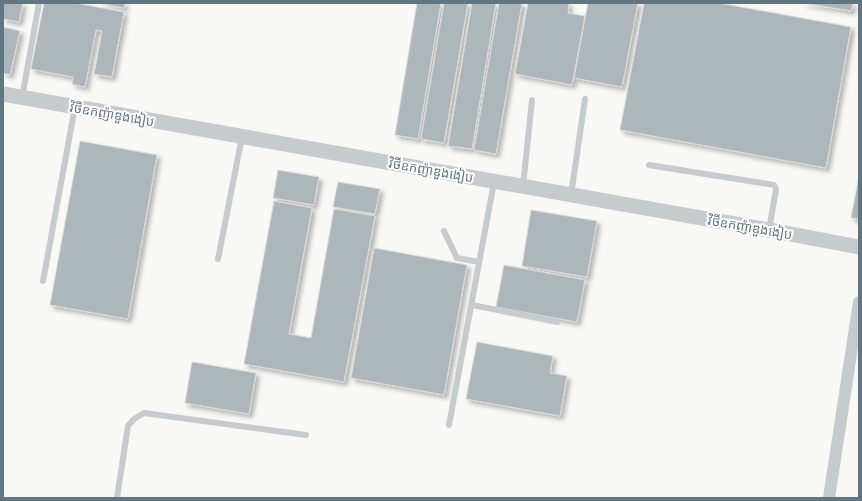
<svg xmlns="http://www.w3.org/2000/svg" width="862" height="501" font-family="Roboto,'Noto Sans Khmer',sans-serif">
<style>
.building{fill:#acb6bb;stroke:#dadad8;filter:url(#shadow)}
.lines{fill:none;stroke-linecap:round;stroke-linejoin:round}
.service{stroke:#c6cbcd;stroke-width:6}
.minor{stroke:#c6cbcd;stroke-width:12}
.tertiary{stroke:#c6cbcd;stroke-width:15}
.labels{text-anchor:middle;stroke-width:4;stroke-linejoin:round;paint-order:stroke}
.street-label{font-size:13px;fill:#617682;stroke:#fff}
</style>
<defs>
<filter id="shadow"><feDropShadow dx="3.5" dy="3.5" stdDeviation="2" flood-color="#0004"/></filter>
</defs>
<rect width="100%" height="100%" fill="#f8f8f5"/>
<g class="building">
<polygon points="3,3 23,3 19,22 3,19"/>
<polygon points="44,3 75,3 124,12 112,77 94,74 102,31 96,30 85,87 72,84 73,77 31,69"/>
<polygon points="99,3 125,3 124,8"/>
<polygon points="417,3 441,3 418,139 395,135"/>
<polygon points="444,3 468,3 444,143 421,139"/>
<polygon points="472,3 496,3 472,149 448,146"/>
<polygon points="499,3 522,3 496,154 474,150"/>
<polygon points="528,3 569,3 568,13 585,16 572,85 515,74"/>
<polygon points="588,3 638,3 622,87 574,78"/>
<polygon points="644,3 719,3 851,27 826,168 620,130"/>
<polygon points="803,3 853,3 851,11"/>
<polygon points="3,27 20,31 10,75 3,73"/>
<polygon points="80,141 157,155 128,319 50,305"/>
<polygon points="278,170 319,177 314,205 273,198"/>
<polygon points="859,175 859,219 851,218"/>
<polygon points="338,182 380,189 375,214 333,207"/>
<polygon points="274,201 312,208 289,334 311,338 334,209 375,216 344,382 244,364"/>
<polygon points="531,210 597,221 587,277 522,266"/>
<polygon points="374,248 467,265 444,395 351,378"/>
<polygon points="504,265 585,280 577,322 496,307"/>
<polygon points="477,342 553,356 550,373 567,376 560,416 466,399"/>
<polygon points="192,362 256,373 249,414 185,403"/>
</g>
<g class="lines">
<g class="service">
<polyline points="22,98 39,3"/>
<polyline points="649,165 774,185 776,189 769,230"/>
<polyline points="523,186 532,100"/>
<polyline points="571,195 585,99"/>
<polyline points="444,231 457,258 479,262"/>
<polyline points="218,259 242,137"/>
<polyline points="43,281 75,107"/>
<polyline points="472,305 558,322"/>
<polyline points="449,425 494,182"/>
<polyline points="117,498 128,426 134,419 144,413 306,435"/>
</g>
<polyline class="minor" points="829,498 859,302"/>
<polyline class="tertiary" points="3,94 769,230 859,247"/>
</g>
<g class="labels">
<g class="street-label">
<text transform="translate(112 114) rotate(10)" y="5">វិថីឧកញ៉ាឌួងងៀប</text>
<text transform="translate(431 170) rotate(10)" y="5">វិថីឧកញ៉ាឌួងងៀប</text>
<text transform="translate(750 227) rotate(10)" y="5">វិថីឧកញ៉ាឌួងងៀប</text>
</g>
</g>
<rect width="862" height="501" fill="none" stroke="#617682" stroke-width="8"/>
</svg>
